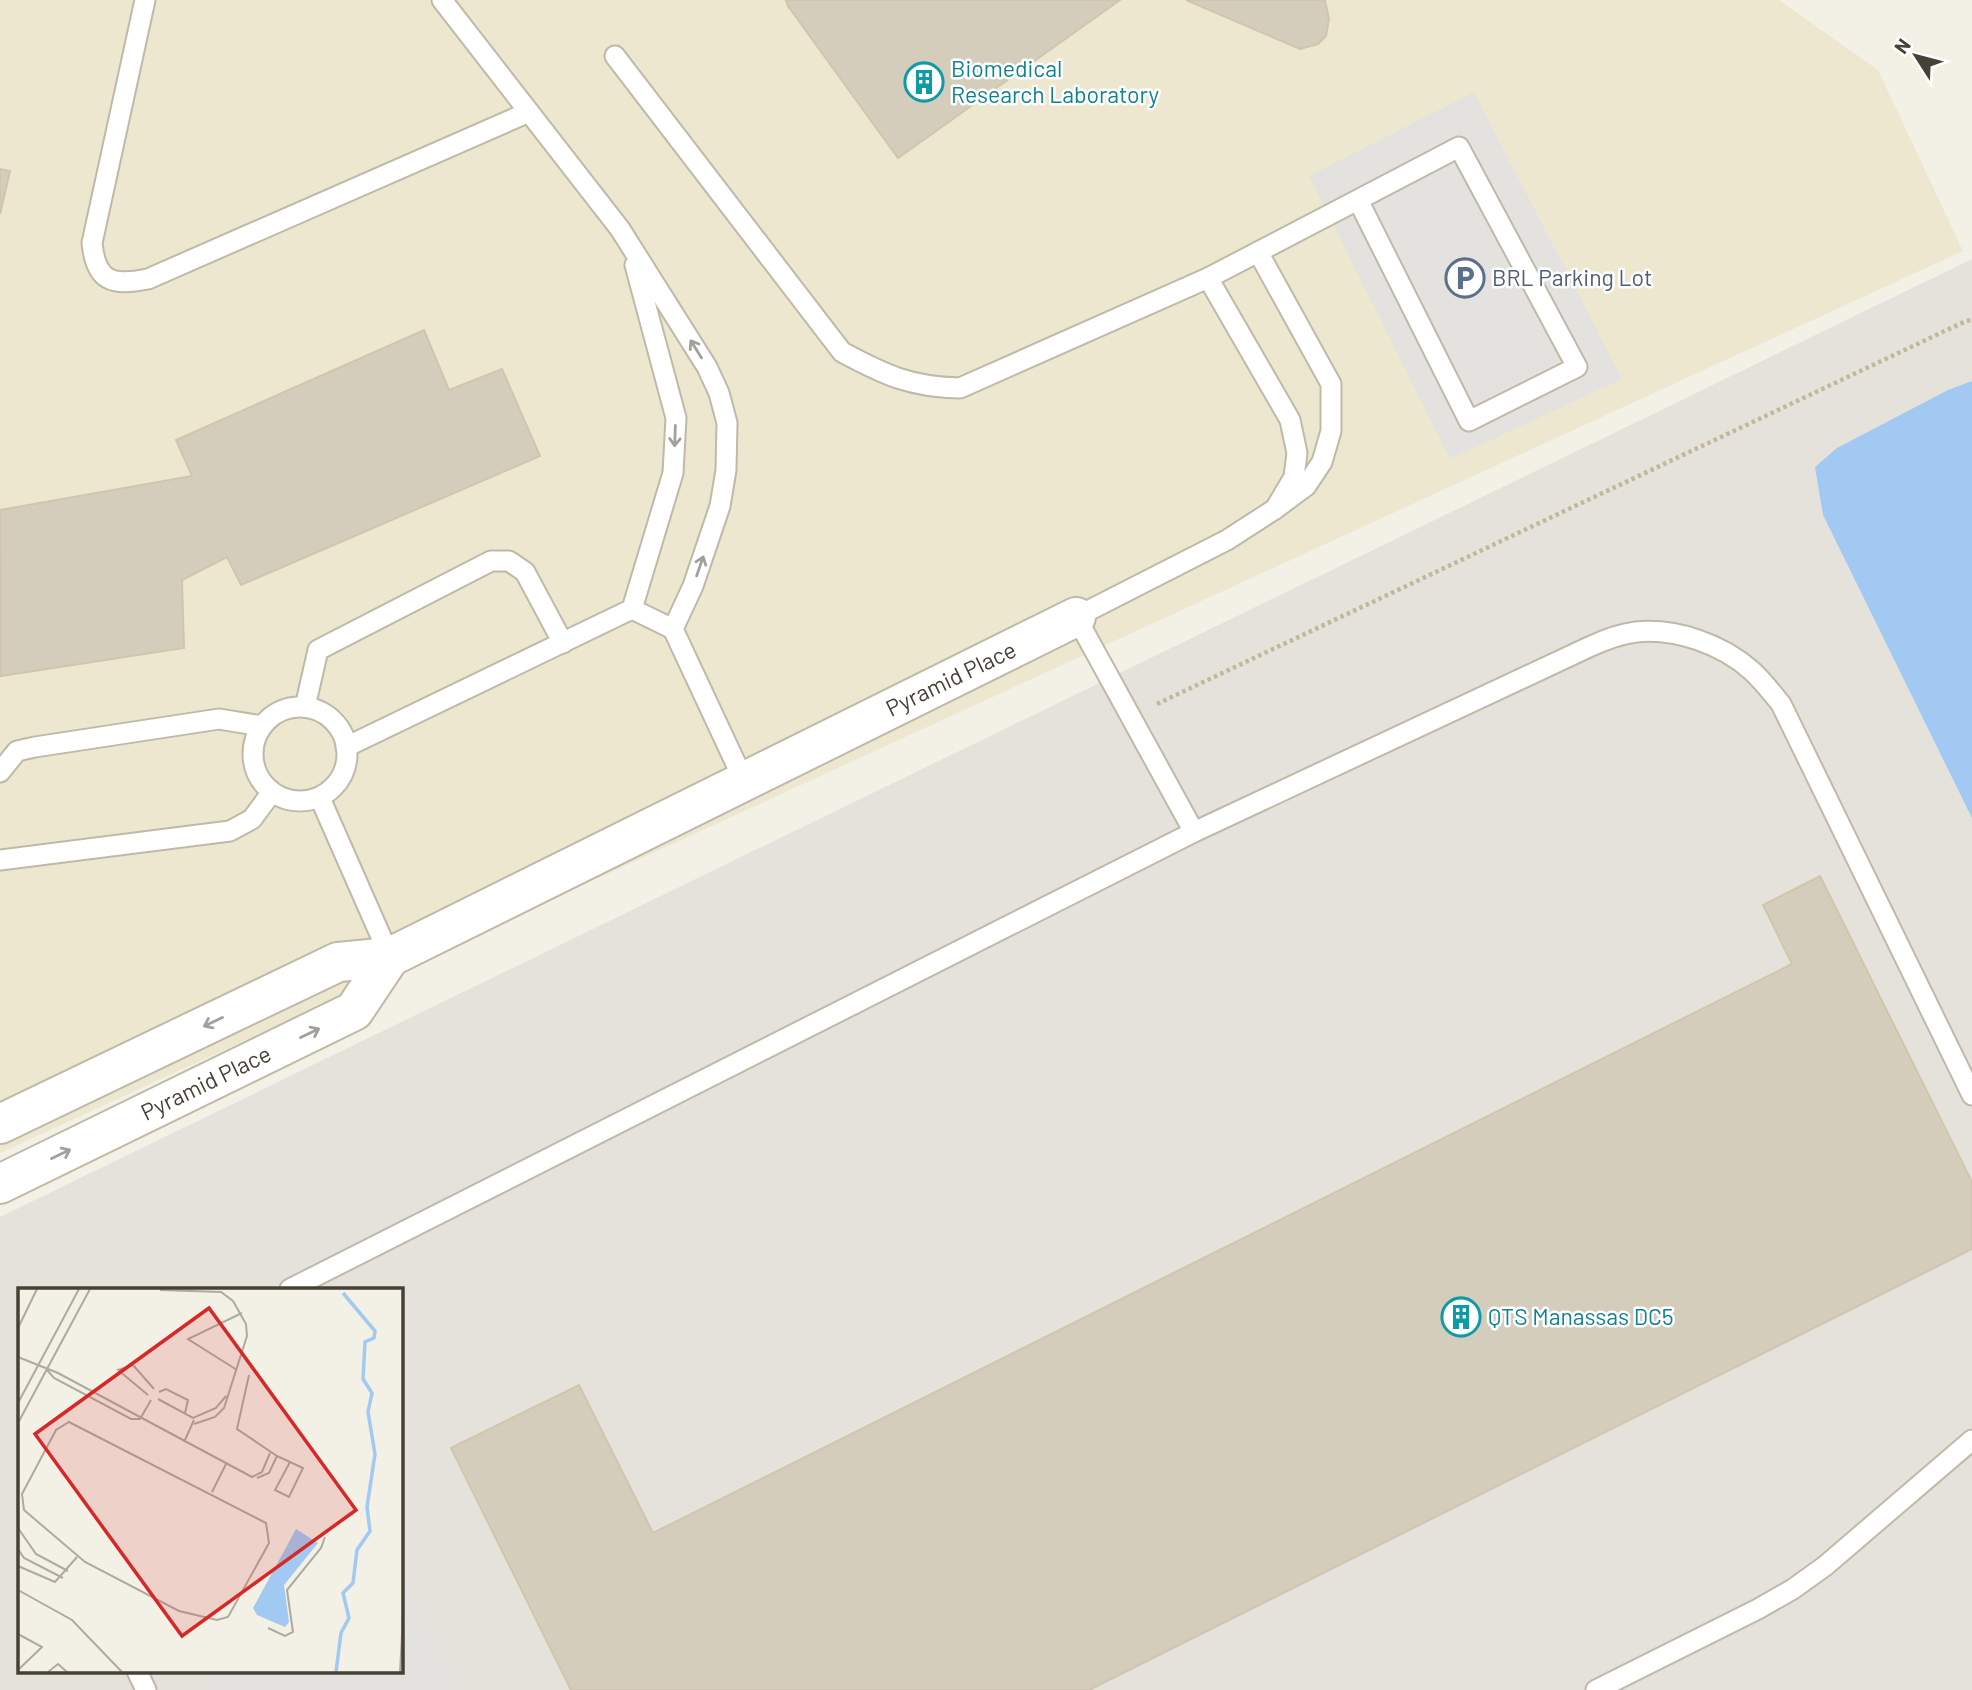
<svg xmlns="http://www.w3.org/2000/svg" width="1972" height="1690" font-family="Barlow,sans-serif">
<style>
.industrial{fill:#e5e2db;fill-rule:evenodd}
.education{fill:#ede7cf}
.parking{fill:#e4e2de}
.water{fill:#a1c9f2}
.building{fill:#d5cdbb;stroke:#d0c6ae;stroke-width:2}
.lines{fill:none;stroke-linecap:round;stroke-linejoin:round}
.service-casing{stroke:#bfb9a8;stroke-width:23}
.minor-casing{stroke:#bfb9a8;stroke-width:42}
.path{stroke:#c1b799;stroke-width:4.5;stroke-dasharray:3.5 3.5;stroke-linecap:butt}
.service{stroke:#fff;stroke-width:19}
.minor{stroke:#fff;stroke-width:38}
.oneway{stroke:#a2a09a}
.labels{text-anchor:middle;stroke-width:5;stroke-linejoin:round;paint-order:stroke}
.culture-label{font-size:23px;fill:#0d838f;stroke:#fff;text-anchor:start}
.service-label{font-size:23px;fill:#4e5e75;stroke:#fff;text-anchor:start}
.street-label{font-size:23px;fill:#464135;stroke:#fff}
.inset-river{fill:none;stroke:#a1c9f2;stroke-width:3.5}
.inset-road{fill:none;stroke:#aeaa9f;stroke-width:2}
.view{fill:#d62828;fill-opacity:0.15;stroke:#d62828;stroke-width:3.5}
.inset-edge{fill:none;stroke:#464135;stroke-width:3.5}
</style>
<rect width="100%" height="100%" fill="#f3f0e6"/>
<path class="industrial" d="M1972,259V1690H0V1217ZM19,1289H401V1671H19Z"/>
<polygon class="education" points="0,0 1779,0 1878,70 1963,251 0,1153"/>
<g class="parking">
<polygon points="1474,92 1622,379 1450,459 1309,176"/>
<polygon points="401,1571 459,1690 209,1690 200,1671 401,1671"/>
</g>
<polygon class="water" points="1972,381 1972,818 1823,515 1815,467 1837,448 1948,390"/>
<g class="building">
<polygon points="786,0 1120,0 898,158 788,6"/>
<polygon points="1186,0 1325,0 1329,19 1326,36 1318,44 1300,49"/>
<polygon points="0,169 10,171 0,214"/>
<polygon points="424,330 449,390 502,369 540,456 241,585 227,557 182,580 184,648 1,676 0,510 192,476 176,440"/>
<polygon points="1820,876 1972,1182 1972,1249 1089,1690 571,1690 451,1448 579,1385 653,1533 1792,964 1763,905"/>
</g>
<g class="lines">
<g class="service-casing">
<g id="service">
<path d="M145,0L92,243C96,282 112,286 148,279L529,112"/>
<polyline points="442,0 620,229 707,367 719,393 727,423 726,470 720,506 693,586 673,629"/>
<path d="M615,56L842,352C885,375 910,387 960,388L1208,278L1258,252L1331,384V431L1322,462L1306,486L1275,509"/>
<polyline points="1258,252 1459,147 1577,367 1469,421 1358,200"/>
<polyline points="632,609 673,629 744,781"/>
<polyline points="305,707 318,650 491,561 509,561 525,572 563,643"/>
<circle cx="300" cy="754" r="47"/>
<polyline points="346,747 632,609 673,473 676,418 635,265"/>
<polyline points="0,772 17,751 35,747 219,719 262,726"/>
<polyline points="320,798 390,957"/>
<polyline points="1194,832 1076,617 1227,540 1275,509 1294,477 1297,453 1290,420 1208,278"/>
<polyline points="0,860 230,831 252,819 272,792"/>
<path d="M290,1289L1194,832L1589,647C1604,640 1619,634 1636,632C1676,628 1722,644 1752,671C1763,681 1772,693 1781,704L1972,1095"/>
<polyline points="137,1671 146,1690"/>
<polyline points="1596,1690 1758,1609 1793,1589 1825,1566 1972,1440"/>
</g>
</g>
<g class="minor-casing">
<g id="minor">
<polyline points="0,1124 338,962 390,957 1076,617"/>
<polyline points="0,1184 354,1011 390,957"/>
</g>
</g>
<polyline class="path" points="1157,704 1966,321 1972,320"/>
<use href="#service" class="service"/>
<use href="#minor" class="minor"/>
</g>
<defs><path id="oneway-shaft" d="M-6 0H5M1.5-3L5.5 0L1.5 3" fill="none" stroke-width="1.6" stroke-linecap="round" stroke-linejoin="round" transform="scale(1.75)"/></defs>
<g class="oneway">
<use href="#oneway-shaft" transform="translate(696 349) rotate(-122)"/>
<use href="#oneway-shaft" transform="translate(675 436) rotate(92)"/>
<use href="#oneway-shaft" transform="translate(700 566) rotate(-71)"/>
<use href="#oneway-shaft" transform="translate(213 1022) rotate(154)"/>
<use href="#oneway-shaft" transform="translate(310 1033) rotate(-26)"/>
<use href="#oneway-shaft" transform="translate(61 1154) rotate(-26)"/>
</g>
<defs>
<g id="building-ring" transform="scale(2.0125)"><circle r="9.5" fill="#fff" stroke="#0f9aa8" stroke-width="1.5"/><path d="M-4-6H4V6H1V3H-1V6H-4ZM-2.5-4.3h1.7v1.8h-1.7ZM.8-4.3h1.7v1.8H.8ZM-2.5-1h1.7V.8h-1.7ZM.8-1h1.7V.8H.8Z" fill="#0f9aa8"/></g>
<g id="parking-ring" transform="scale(2.0125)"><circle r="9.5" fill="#fff" stroke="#5c6f8a" stroke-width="1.5"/><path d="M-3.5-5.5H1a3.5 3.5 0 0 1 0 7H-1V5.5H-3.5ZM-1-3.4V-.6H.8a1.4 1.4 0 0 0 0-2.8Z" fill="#5c6f8a"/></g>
</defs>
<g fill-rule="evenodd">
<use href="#building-ring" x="924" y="82"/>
<use href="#parking-ring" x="1465" y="278"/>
<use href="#building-ring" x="1461" y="1317"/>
</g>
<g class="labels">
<g class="culture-label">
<text x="951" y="77">Biomedical<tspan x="951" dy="26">Research Laboratory</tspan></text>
<text x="1488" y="1325">QTS Manassas DC5</text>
</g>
<g class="service-label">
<text x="1492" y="286">BRL Parking Lot</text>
</g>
<g class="street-label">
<text transform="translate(951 679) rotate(-26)" y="8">Pyramid Place</text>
<text transform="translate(206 1083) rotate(-26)" y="8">Pyramid Place</text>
</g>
</g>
<g transform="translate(18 1288)">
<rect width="385" height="385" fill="#f3f0e6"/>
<path d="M278,241L300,255L266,297L271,334L267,339L239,327L235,320Z" fill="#a1c9f2"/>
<path class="inset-river" d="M318,384L323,345L331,330L325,305L335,295L339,262L352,243L349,219L357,166L350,124L354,105L345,91L347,54L356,50L357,43L325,5"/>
<path class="inset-road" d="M142,2L203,4L215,13L228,36L229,48L206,120L197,129L176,136M0,40L19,1M0,69L40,85L234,189L244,184L252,165M29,82L36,90L113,131H122M219,82L170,51L224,25M231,87L219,141L259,168L251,185L239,190M141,104L148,101L170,112L167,125M130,107L100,82L115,77L136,101M140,111L175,130L198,120L208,108M0,115L61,1M122,131L133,112M51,134L248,235L251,255L210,329L199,332L161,323L67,274L6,222L4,206L38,142ZM0,135L72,1M166,154L176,132M259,168L285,180L271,209L257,202L272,174M194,204L208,176M0,240L18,266L50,283M0,261L6,270L45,290M0,278L37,294L59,269M0,302L54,332L104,384M250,340L267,348L275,344L269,302L303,260L307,249M0,346L24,359L0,382M30,384L40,376L49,384M382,384L385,329"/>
<path class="view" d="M191,20L338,222L164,348L17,146Z"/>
<rect width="385" height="385" class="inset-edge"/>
</g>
<g transform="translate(1916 56) rotate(306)" stroke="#ffffff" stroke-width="5" paint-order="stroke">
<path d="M0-5L12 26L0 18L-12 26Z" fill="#464135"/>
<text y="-10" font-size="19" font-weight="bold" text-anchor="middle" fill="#464135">N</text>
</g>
</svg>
